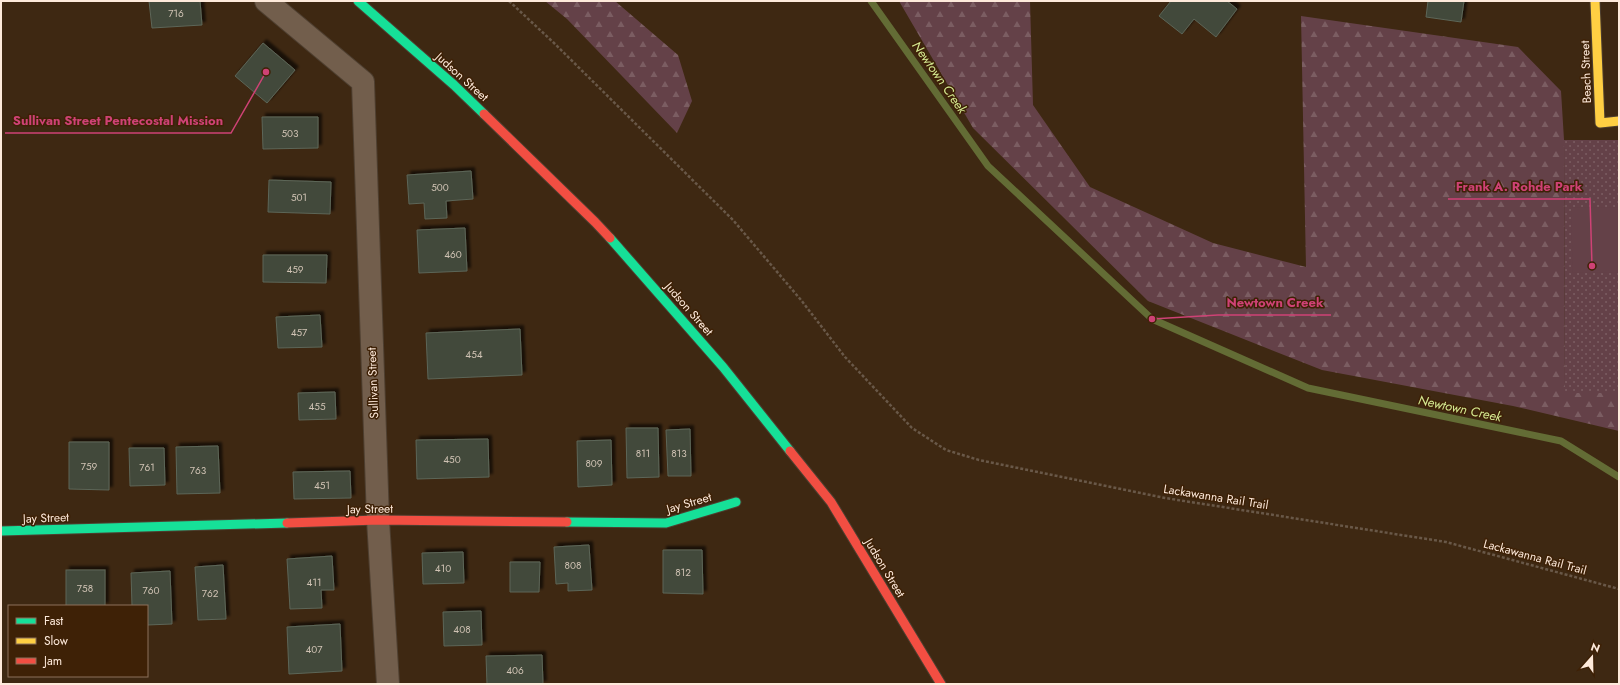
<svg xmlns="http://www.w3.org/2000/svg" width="1620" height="685" font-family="Jost,sans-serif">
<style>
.green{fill:url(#green-dots)}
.forest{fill:url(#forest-firs)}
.pitch{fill:#644148}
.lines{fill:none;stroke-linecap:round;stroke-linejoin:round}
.stream{stroke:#636c35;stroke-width:7}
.building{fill:#43483a;stroke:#5c6658;filter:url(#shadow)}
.street-casing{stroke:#4e3f30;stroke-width:24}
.fast-casing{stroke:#4e3f30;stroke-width:11}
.slow-casing{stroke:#4e3f30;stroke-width:11}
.jam-casing{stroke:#4e3f30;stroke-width:11}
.path{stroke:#695848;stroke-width:2.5;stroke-dasharray:3 2;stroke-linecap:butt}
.street{stroke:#725e4c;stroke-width:22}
.fast{stroke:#16e098;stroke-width:9}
.slow{stroke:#ffcf43;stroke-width:9}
.jam{stroke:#f24e42;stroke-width:9}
.labels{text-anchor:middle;stroke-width:3;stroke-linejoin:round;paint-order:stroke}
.number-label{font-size:10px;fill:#cfc2b3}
.street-label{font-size:12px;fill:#feeadb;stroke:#3e2106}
.water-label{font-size:13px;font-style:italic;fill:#d4e991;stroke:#3e2106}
.leader{fill:none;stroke:#ce4275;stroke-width:1.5}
.callout-dot{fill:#ce4275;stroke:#3e2106;stroke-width:1.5}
.callout-label{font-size:13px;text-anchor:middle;font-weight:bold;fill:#ce4275;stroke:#3e2106;stroke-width:3;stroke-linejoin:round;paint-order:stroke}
</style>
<defs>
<pattern id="green-dots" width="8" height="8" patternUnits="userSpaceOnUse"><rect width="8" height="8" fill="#644148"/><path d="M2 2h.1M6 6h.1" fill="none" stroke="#7b5d62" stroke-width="1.8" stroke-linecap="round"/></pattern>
<pattern id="forest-firs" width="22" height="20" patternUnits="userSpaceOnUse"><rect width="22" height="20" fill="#644148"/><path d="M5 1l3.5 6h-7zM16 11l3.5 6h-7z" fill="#7b5d62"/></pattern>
<filter id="shadow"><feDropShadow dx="3.5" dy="-3.5" stdDeviation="1" flood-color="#0009"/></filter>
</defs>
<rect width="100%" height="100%" fill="#3e2812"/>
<polygon class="green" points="1564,140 1619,140 1619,393 1565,393"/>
<g class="forest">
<polygon points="545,1 615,1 678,55 692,101 677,133 567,19"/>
<polygon points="899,1 1030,1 1033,105 1090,187 1213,243 1306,267 1301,16 1518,47 1561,91 1564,140 1565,393 1619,393 1619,431 1513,406 1322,370 1148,301 973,128"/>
</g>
<polygon class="pitch" points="1619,207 1619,272 1573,273 1571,208"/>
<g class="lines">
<polyline class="stream" points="871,1 988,166 1152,319 1308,388 1561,441 1619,477"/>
</g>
<g class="building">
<polygon points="149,1 200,1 202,25 152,28"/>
<polygon points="1171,1 1227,1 1237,9 1216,37 1194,19 1182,34 1159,16"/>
<polygon points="1428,1 1464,1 1461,22 1426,17"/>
<polygon points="263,43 295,70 267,103 235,76"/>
<polygon points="262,117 318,117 318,148 263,149"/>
<polygon points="471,171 473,199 446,201 447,218 425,219 424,203 409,204 407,175"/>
<polygon points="269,180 331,182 330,214 268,212"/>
<polygon points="465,228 467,271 419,273 417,230"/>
<polygon points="263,255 327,255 326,283 263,282"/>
<polygon points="320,315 322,347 278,348 276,317"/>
<polygon points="520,329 522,375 428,379 426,333"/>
<polygon points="335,392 336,419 299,420 298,393"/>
<polygon points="626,428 658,428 659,477 627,478"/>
<polygon points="690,429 691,476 668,476 666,430"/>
<polygon points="488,439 489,477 417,479 416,440"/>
<polygon points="611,440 612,485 578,487 577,441"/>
<polygon points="69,442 109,442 109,490 69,489"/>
<polygon points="218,446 220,493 177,494 176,447"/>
<polygon points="129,448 164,448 165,485 130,486"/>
<polygon points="350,471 351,498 294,499 293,472"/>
<polygon points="589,545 592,590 568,591 568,583 556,584 554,547"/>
<polygon points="663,550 702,550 703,594 663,593"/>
<polygon points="463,552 464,583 423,584 422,553"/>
<polygon points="332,556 334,590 321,590 322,608 290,609 287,559"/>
<polygon points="510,562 540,562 539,592 510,592"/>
<polygon points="223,565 226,619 198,620 195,567"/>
<rect x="66" y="570" width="39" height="36"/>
<polygon points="170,571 172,624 147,625 147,606 132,606 131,573"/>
<polygon points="481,611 482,645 444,646 443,612"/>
<polygon points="340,624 342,671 289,674 287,627"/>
<polygon points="542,655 543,684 487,684 486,656"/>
</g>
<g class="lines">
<g class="street-casing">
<polyline id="street" points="266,1 363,82 378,520 388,684"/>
</g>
<g class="fast-casing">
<g id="fast">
<polyline points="358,1 454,85 484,114"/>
<polyline points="610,238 723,367 790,451"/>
<polyline points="567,522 666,523 736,502"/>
<polyline points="1,531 287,523"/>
</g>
</g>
<g class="slow-casing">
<polyline id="slow" points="1595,1 1600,123 1619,121"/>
</g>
<g class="jam-casing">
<g id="jam">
<polyline points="484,114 595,222 610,238"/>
<polyline points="790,451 831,502 941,684"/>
<polyline points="287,523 378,520 567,522"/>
</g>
</g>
<polyline class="path" points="509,1 554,43 733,220 801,300 845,357 912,428 946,450 979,460 1165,498 1446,542 1619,589"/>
<use href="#street" class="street"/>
<use href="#fast" class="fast"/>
<use href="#slow" class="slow"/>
<use href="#jam" class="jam"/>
</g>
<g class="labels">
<g class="number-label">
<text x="176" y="17">716</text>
<text x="290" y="137">503</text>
<text x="440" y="191">500</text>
<text x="299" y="201">501</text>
<text x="453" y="258">460</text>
<text x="295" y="273">459</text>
<text x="299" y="336">457</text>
<text x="474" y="358">454</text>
<text x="317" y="410">455</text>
<text x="643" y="457">811</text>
<text x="679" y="457">813</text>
<text x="452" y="463">450</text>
<text x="594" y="467">809</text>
<text x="89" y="470">759</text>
<text x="147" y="471">761</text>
<text x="198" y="474">763</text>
<text x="322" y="489">451</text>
<text x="573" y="569">808</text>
<text x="443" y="572">410</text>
<text x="683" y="576">812</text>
<text x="314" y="586">411</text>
<text x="85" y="592">758</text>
<text x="151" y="594">760</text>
<text x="210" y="597">762</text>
<text x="462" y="633">408</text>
<text x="314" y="653">407</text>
<text x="515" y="674">406</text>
</g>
<g class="street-label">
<text transform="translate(1586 72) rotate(-92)" y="4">Beach Street</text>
<text transform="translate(462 77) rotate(42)" y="4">Judson Street</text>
<text transform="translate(689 309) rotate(49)" y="4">Judson Street</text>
<text transform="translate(373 383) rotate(-92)" y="4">Sullivan Street</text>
<text transform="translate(1216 497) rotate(9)" y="4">Lackawanna Rail Trail</text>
<text transform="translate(689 503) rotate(-16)" y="4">Jay Street</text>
<text transform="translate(370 509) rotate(-1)" y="4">Jay Street</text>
<text transform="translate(46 518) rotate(-2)" y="4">Jay Street</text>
<text transform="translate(1535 557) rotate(15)" y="4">Lackawanna Rail Trail</text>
<text transform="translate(885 568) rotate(59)" y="4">Judson Street</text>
</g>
<g class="water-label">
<text transform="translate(940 77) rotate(55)" y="5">Newtown Creek</text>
<text transform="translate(1460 408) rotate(12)" y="5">Newtown Creek</text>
</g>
</g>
<path class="leader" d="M266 72L231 133H5M1592 266L1590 199H1448M1152 319L1218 315H1331"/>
<g class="callout-dot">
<circle cx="266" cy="72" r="4"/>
<circle cx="1592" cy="266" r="4"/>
<circle cx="1152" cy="319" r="4"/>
</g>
<g class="callout-label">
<text x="118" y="125">Sullivan Street Pentecostal Mission</text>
<text x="1519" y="191">Frank A. Rohde Park</text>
<text x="1275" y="307">Newtown Creek</text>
</g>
<rect width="1620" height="685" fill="none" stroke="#feeadb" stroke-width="4"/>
<rect x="8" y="605" width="140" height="72" fill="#3e2106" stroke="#8b715b"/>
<rect x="16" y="618" width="20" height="6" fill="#16e098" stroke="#8b715b"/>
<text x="44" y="625" font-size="12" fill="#feeadb">Fast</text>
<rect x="16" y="638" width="20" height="6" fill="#ffcf43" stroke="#8b715b"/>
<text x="44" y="645" font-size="12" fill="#feeadb">Slow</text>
<rect x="16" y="658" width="20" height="6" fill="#f24e42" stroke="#8b715b"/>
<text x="44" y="665" font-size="12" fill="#feeadb">Jam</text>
<g transform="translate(1592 657) rotate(20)" stroke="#3e2106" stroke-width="3" paint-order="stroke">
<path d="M0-3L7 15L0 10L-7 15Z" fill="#feeadb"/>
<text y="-6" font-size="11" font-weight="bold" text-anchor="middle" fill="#feeadb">N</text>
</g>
</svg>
